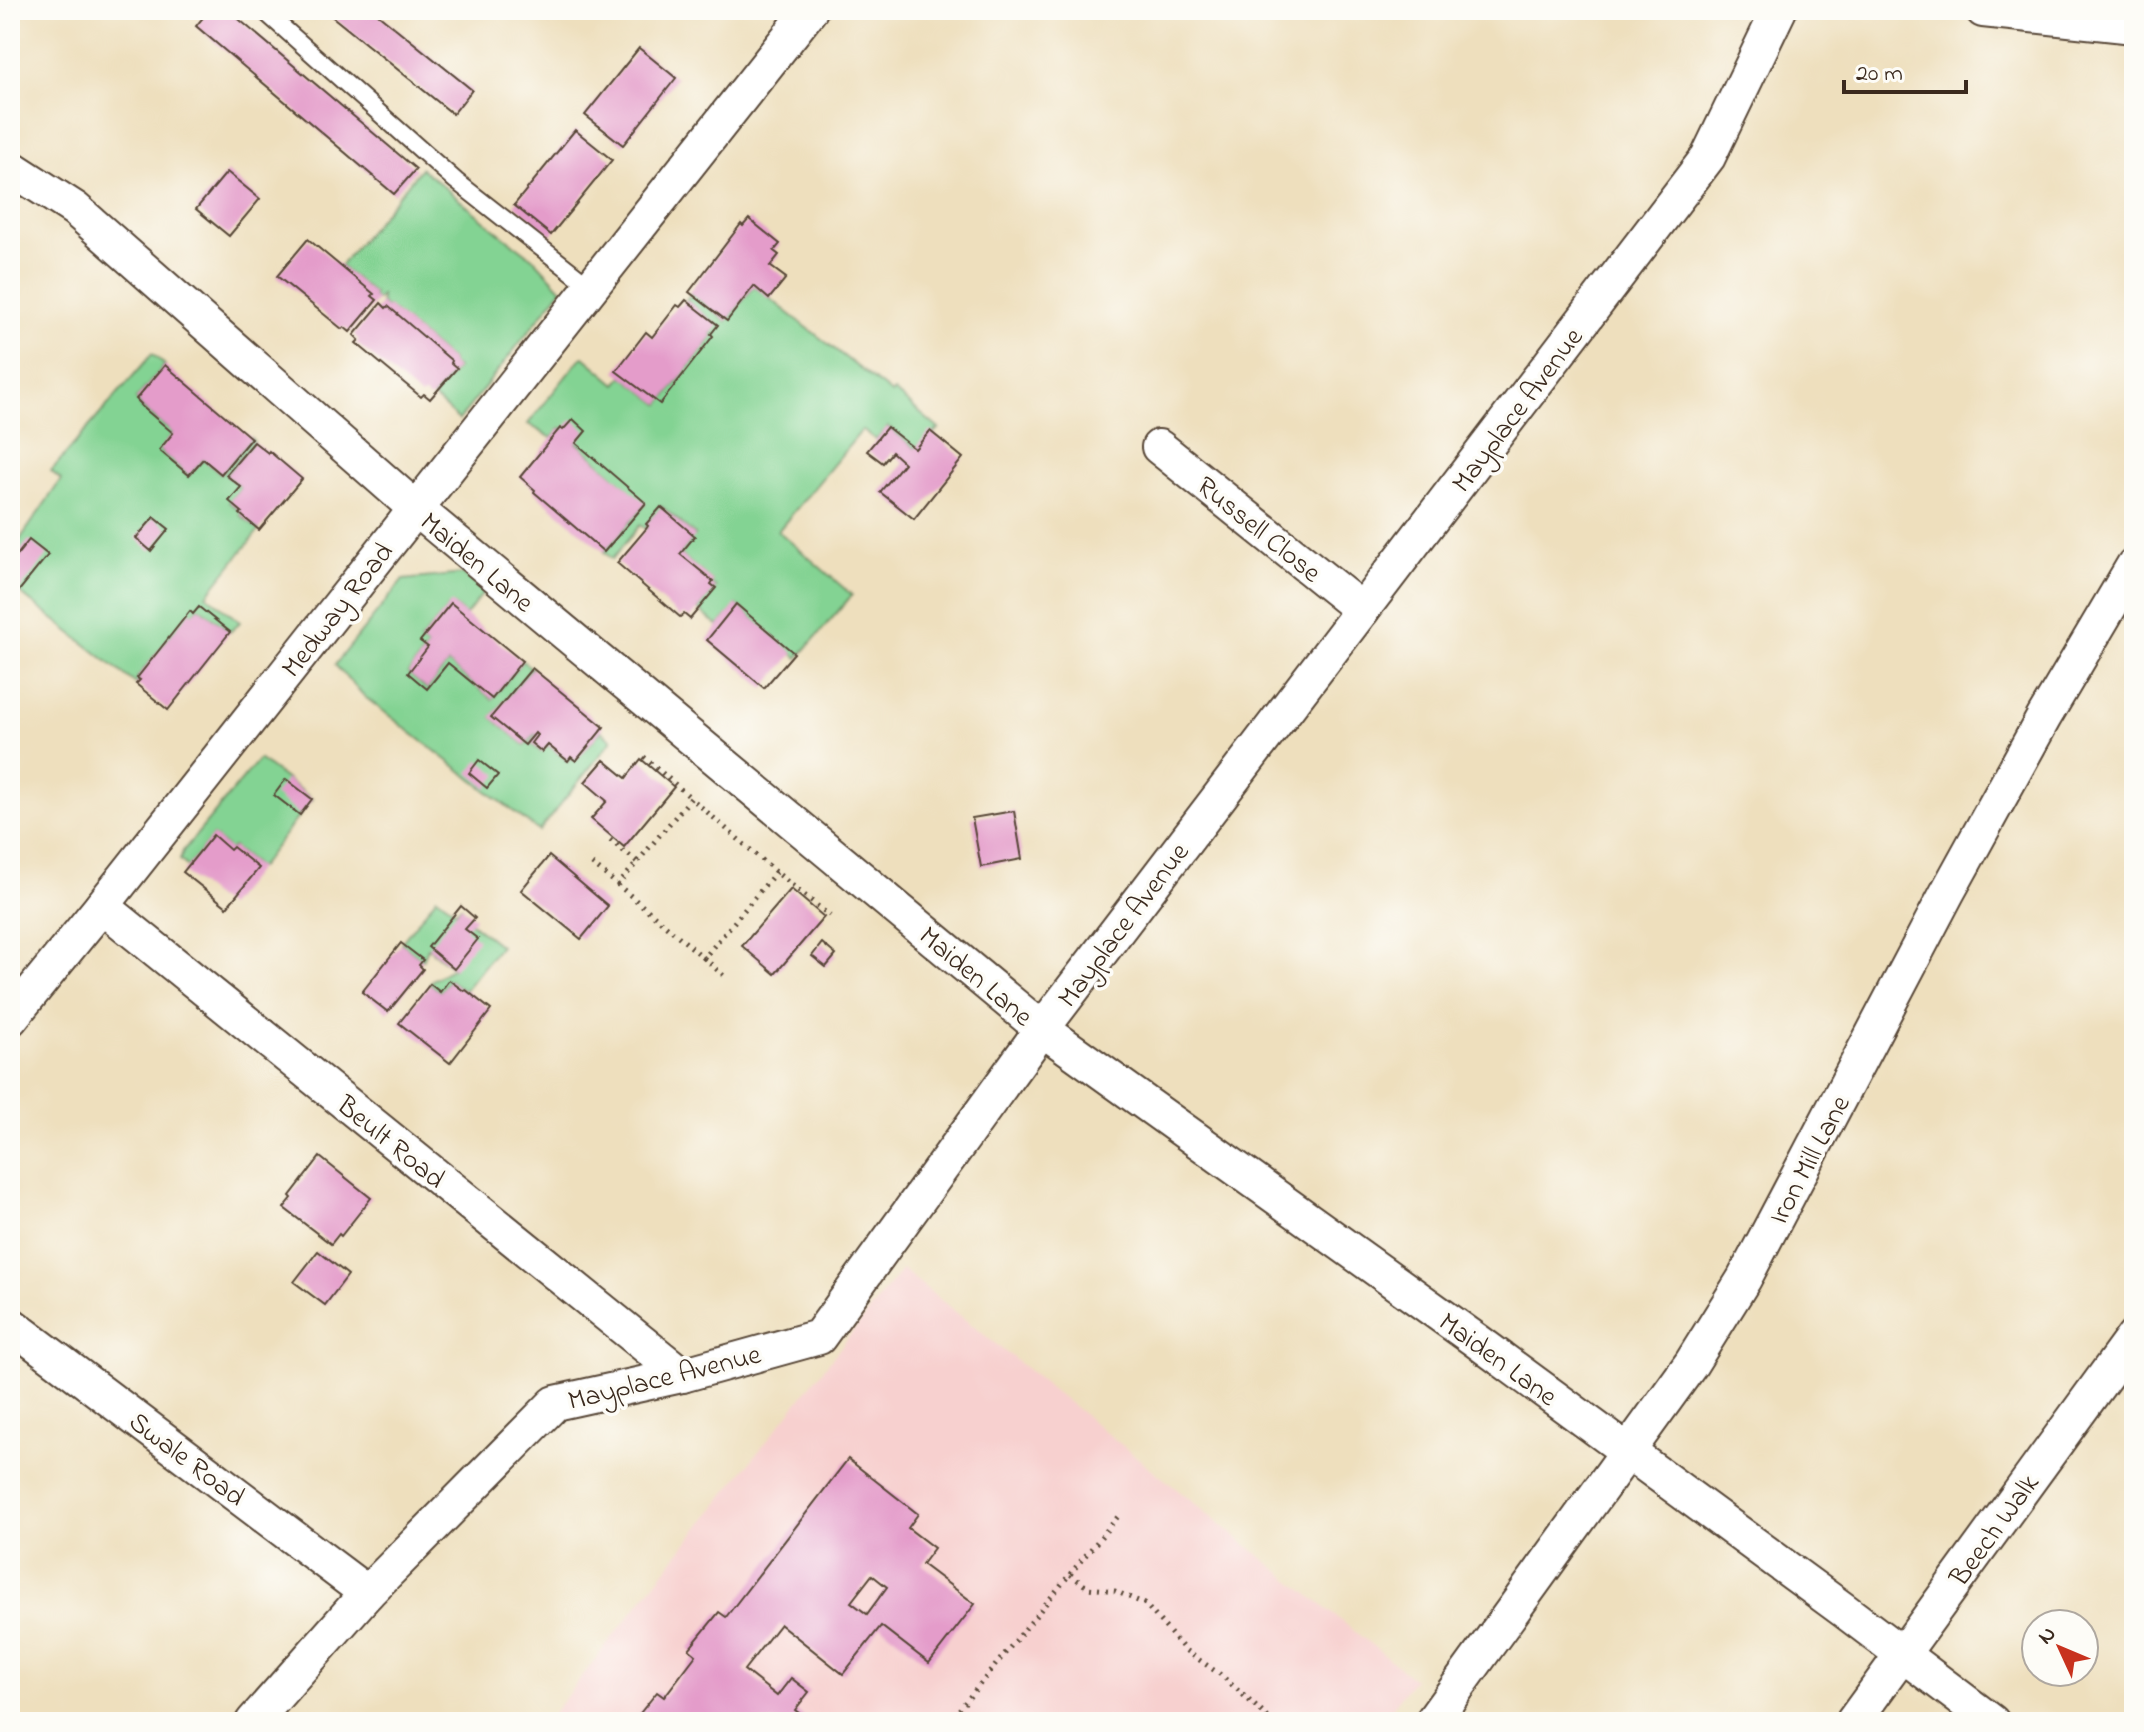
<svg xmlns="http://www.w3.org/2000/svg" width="2144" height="1732" font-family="'Indie Flower',sans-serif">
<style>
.built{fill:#f7d0cf}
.green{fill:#83d393;stroke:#5f7e58;stroke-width:2}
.building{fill:#e49cca;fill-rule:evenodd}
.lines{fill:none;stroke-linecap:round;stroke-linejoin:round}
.service-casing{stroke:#564536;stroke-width:20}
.minor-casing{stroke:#564536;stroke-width:38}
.path{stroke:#564536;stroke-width:5;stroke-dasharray:2 6;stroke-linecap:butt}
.service{stroke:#fff;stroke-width:16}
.minor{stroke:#fff;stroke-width:34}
.labels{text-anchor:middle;stroke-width:7;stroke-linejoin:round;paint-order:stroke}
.street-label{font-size:28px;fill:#3b2a1e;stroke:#fdfcf7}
</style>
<rect width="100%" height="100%" fill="#fdfcf7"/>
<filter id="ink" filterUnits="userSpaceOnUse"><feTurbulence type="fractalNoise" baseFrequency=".0125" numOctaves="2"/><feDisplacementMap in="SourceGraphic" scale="16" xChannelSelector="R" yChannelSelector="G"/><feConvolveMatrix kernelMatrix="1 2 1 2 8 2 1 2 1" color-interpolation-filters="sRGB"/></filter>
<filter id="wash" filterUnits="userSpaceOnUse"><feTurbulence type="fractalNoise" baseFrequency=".006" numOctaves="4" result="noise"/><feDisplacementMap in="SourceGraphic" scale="32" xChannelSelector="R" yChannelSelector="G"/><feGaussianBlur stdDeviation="1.8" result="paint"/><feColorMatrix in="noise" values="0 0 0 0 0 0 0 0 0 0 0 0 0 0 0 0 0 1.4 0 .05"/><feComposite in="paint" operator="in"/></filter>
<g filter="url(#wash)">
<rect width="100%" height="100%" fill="#eedfbd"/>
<polygon class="built" points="902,1269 1414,1679 1381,1722 546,1722"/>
<g class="green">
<polygon points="421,168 502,235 535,260 562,289 459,420 433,397 457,368 451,363 452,361 388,307 386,308 381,303 381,296 377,300 372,296 374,294 340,266"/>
<polygon points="754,286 892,394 894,391 939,429 915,449 888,427 876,440 862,430 778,531 852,595 798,658 737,605 718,626 698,609 716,587 711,584 712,581 680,554 695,535 662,507 647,524 648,526 646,529 640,525 612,559 604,552 645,504 561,428 552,438 528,424 579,360 584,357 616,384 623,376 660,404 713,336 711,334 717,325 686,300 691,293 727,321"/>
<polygon points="152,354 165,365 136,399 141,404 140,406 173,433 160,451 189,475 203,459 221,474 251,438 254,442 226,475 241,487 229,502 242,512 240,515 259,530 207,595 240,622 230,632 199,607 193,614 190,612 137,678 140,680 136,684 10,585 10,554 61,480 51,471"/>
<polygon points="463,574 484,592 466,615 451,604 420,641 428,647 408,673 427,689 448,663 492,699 522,661 532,668 492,717 525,745 535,733 537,735 531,743 541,752 548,745 568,761 571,757 576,760 601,731 612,740 539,831 365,697 335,665 403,580"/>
<polygon points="259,759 312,799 259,868 233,847 230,850 213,836 188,867 180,860 183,851"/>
<polygon points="437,897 456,911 461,906 471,923 500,946 464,991 449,980 440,992 430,984 432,980 453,968 428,948 423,960 401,943"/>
</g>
<g id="blocks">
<g class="building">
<polygon points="209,10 228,10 416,169 394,194 196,26"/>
<polygon points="324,10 373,10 472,90 453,114"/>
<polygon points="639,48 676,78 623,145 585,115"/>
<polygon points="575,130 612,160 551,235 514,205"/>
<polygon points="227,172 260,199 229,236 196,209"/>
<polygon points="749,219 780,244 774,251 779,255 770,266 786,278 769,299 754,286 727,321 689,292 741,224 743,226"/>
<polygon points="308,239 374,294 372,296 377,300 350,332 344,327 342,329 277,276"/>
<polygon points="686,300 718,325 711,334 713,336 660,404 616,371 646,332 652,337 677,305 680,307"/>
<polygon points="381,303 386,308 388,306 452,361 451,363 457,368 430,399 424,394 421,397 356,343 359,340 354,335"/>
<polygon points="165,365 251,438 221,474 203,459 189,475 159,450 173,433 140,405 141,404 136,399"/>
<polygon points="573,419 586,431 576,443 646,503 604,552 534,492 535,490 520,477 560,428 563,430"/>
<polygon points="887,427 915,449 930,431 963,458 914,519 880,492 904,463 892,452 883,463 867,451"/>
<polygon points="254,442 268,453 269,451 302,479 259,530 240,514 242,512 229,501 241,487 226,475"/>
<polygon points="661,507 695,536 680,554 713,581 711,584 716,588 690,619 684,614 680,617 617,563 646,529 648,526 646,524"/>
<polygon points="154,517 169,529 151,551 136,538"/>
<polygon points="29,540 48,555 18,592 10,585 10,564"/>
<polygon points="451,603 522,661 492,699 448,663 427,689 408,673 428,647 420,641"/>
<polygon points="736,604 794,653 764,688 707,640"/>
<polygon points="199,607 230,632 168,710 136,684 140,680 137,678 190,611 193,614"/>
<polygon points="532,668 604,727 576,761 571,757 568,761 548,745 542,752 531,743 537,735 535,733 525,745 491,717"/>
<polygon points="641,759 674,787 624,847 591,819 607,801 585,782 604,760 626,778"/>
<polygon points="479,760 498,775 487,788 469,773"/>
<polygon points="286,779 312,799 300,815 274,795"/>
<polygon points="1014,811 1022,859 981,867 972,818"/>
<polygon points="213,835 230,850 233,847 259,868 227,907 183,872"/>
<polygon points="549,856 608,906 581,939 521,890"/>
<polygon points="791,889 824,917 775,974 742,946"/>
<polygon points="461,906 475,918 465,929 478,939 454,969 428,947"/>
<polygon points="401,943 423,960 419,965 423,969 388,1012 362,992"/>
<polygon points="822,943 836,955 826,967 812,956"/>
<polygon points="449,980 464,991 466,990 491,1010 450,1063 399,1023 430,984 440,992"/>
<polygon points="320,1157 371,1198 341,1236 339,1234 331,1244 284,1208 292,1198 290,1196"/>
<polygon points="318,1251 348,1275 325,1305 294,1282"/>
<path d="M848,1459L918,1514L908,1528L934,1548L922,1564L975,1604L929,1663L881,1626L843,1674L780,1624L744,1670L777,1696L791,1678L809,1692L795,1710L811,1722H633L657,1692L664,1697L696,1655L689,1649L719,1612L726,1617ZM872,1575L887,1587L867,1614L851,1602Z"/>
</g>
</g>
</g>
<g filter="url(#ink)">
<use href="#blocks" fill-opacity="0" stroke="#564536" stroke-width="2"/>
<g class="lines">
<g class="service-casing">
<polyline id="service" points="263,10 456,181 591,287"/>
</g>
<g class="minor-casing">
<g id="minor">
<polyline points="1983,10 2134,26"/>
<polyline points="10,167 75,209 415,508 1042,1029 1477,1341 1845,1611 1992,1722"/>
<polyline points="1159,447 1362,610"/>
<polyline points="102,906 682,1375"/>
<polyline points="10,1019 102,906 810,10"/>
<polyline points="10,1324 367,1593"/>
<polyline points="253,1722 367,1593 555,1403 682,1375 819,1337 1042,1029 1708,157 1779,10"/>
<polyline points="1432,1722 1691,1364 1744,1279 1947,893 2044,717 2134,565"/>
<polyline points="1853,1722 2134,1336"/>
</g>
</g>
<g class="path">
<polyline points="644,757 691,798"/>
<polyline points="610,840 637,862"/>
<polyline points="592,864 618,885"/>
<polyline points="776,872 704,958 618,885 691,798 776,872 830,916"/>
<polyline points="704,958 725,977"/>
<polyline points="1070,1574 1121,1513"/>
<polyline points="949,1722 1070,1574 1088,1588 1115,1591 1145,1604 1185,1650 1221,1675 1273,1722"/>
</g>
<use href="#service" class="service"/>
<use href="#minor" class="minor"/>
</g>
</g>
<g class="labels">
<g class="street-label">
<text transform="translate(1516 409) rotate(-53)" y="10">Mayplace Avenue</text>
<text transform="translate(1260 528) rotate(39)" y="10">Russell Close</text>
<text transform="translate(478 561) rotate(40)" y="10">Maiden Lane</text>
<text transform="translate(336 609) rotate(-52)" y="10">Medway Road</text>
<text transform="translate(1122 924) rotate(-53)" y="10">Mayplace Avenue</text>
<text transform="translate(977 975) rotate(40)" y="10">Maiden Lane</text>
<text transform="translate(392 1141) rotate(39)" y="10">Beult Road</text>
<text transform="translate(1808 1159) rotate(-62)" y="10">Iron Mill Lane</text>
<text transform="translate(1499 1358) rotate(36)" y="10">Maiden Lane</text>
<text transform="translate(664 1376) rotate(-14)" y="10">Mayplace Avenue</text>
<text transform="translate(188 1458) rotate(37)" y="10">Swale Road</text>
<text transform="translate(1993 1529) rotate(-54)" y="10">Beech Walk</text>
</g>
</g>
<rect width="2144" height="1732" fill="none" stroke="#fdfcf7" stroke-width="40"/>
<g transform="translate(2060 1648) rotate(314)"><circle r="38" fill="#fdfcf7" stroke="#afa8a0" stroke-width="2"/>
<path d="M0-6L14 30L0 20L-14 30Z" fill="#c8321e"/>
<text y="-12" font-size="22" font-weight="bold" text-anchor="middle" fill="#3b2a1e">N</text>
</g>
<path d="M1844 80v12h122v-12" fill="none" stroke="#3b2a1e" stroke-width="4"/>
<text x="1856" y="80" font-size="24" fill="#3b2a1e" stroke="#fdfcf7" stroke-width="6" paint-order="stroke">20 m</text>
</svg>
